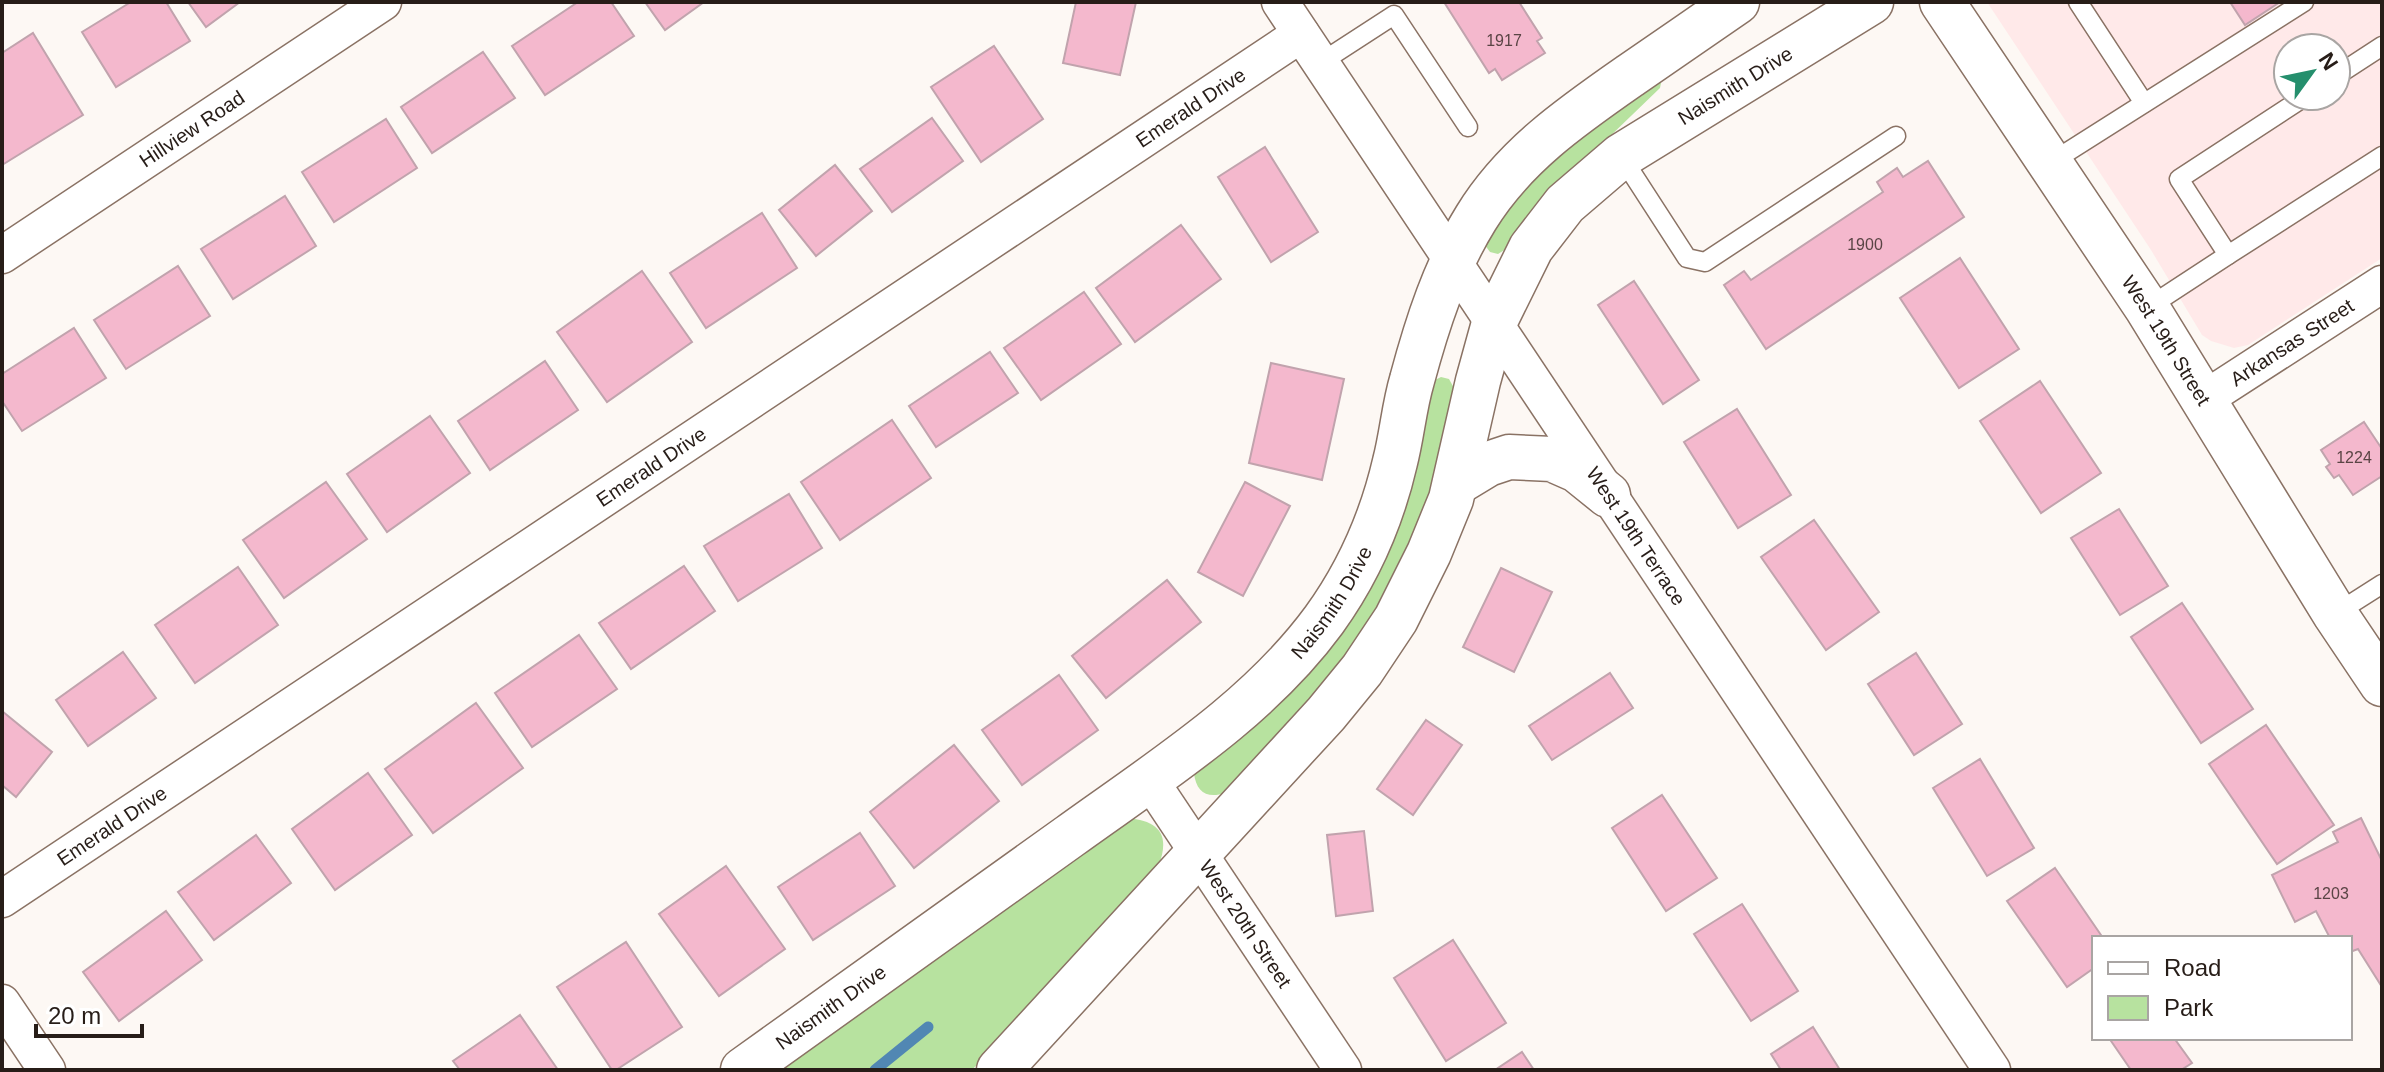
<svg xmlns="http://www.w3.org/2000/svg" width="2384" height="1072" font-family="Helvetica,sans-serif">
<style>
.education{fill:#ffe9e9;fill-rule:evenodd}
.green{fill:#b7e29f}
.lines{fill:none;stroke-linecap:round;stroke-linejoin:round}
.stream{stroke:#5187b3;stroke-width:11}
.building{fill:#f4b8cd;stroke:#c1a3ad;stroke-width:2}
.lane-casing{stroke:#8a7264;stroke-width:21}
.street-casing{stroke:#8a7264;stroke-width:39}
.secondary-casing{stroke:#8a7264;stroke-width:47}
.lane{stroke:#fff;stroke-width:18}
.street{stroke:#fff;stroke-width:36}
.secondary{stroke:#fff;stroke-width:44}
.labels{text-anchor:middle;stroke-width:6;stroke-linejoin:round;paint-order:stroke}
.number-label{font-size:16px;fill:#5a4445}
.street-label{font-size:20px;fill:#271d18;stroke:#fff}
</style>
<rect width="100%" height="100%" fill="#fdf8f4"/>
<path class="education" d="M1987,2H2382V258L2248,345L2234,348L2211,341L2202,335L2151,250ZM2288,48H2336V96H2288Z"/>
<g class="green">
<polygon points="1656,81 1661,83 1660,88 1546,198 1506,249 1498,254 1490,252 1484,244 1493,220 1553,153"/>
<path d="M1441,377L1449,379L1454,388V397L1437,483L1381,613L1317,695L1225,793C1207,799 1196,792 1194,773L1296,680L1433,381Z"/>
<path d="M1123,818C1157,819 1172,833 1158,867L972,1070H772Z"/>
</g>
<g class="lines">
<polyline class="stream" points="875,1070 928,1027"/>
</g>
<g class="building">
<polygon points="131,2 166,2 190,41 116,87 82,32"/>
<polygon points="188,2 240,2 206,27"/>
<polygon points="578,2 611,2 634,36 545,95 512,46"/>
<polygon points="645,2 704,2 665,30"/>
<polygon points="1076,2 1136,2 1120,75 1063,63"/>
<polygon points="1444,2 1519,2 1542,38 1537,41 1545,53 1502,80 1495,69 1489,73"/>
<polygon points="2230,2 2280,2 2245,25"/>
<polygon points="33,33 83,115 2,165 2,53"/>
<polygon points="994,46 1043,119 981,162 931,87"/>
<polygon points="483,52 515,98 432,153 401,107"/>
<polygon points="932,118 963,161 892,212 860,169"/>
<polygon points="386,119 417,168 334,222 302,172"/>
<polygon points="1265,147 1318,232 1271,262 1218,177"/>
<polygon points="1928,161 1964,217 1766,349 1724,285 1744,271 1751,280 1883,192 1877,182 1897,168 1903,177"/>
<polygon points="835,165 872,211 816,256 779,210"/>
<polygon points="285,196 316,246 233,299 201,249"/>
<polygon points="762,213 797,268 706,328 670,273"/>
<polygon points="1181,225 1221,279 1135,342 1096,288"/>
<polygon points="1960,258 2019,349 1959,388 1900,298"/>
<polygon points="178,266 210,316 126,369 94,320"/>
<polygon points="642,271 692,342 607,402 557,332"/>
<polygon points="1634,281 1699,380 1663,404 1598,305"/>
<polygon points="1084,292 1121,344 1041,400 1004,348"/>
<polygon points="74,328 106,378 22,431 2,401 2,374"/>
<polygon points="990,352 1018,393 936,447 909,406"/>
<polygon points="545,361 578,410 490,470 458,421"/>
<polygon points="1271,363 1344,379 1322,480 1249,463"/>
<polygon points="2040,381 2101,473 2041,513 1980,421"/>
<polygon points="1737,409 1791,495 1738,528 1684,442"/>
<polygon points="430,416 470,473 387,532 347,474"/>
<polygon points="892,420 931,478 840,540 801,482"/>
<polygon points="2364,422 2382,449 2382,476 2353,495 2339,475 2334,478 2326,467 2330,464 2321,450"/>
<polygon points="326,482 367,539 284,598 243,540"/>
<polygon points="1245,482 1290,506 1243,596 1198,572"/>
<polygon points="789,494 822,548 738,601 704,546"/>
<polygon points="2119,509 2168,586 2120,615 2071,538"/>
<polygon points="1814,520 1879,612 1826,650 1761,557"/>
<polygon points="684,566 715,611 631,669 599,623"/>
<polygon points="238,567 278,625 195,683 155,625"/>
<polygon points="1501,568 1552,592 1514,672 1463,647"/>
<polygon points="1167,580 1201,622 1106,698 1072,656"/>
<polygon points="2182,603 2253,709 2201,743 2131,637"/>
<polygon points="579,635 617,689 532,747 495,693"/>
<polygon points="123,652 156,698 88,746 56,700"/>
<polygon points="1916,653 1962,724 1914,755 1868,684"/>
<polygon points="1610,673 1633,708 1552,760 1529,726"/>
<polygon points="1059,675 1098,730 1022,785 982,730"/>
<polygon points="476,703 523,768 433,833 385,769"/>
<polygon points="2,711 52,752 16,797 2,785"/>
<polygon points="1426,720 1462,745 1413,815 1377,789"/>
<polygon points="2266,725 2334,825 2277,864 2209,764"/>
<polygon points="954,745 999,801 914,868 870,812"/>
<polygon points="1980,759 2034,848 1987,876 1933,788"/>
<polygon points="368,773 412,835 335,890 292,829"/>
<polygon points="1662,795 1717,878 1666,911 1612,828"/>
<polygon points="2361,818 2382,861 2382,987 2358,949 2350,952 2350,938 2330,938 2316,911 2295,922 2272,875 2338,842 2333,832"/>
<polygon points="1364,831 1373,911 1336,916 1327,835"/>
<polygon points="860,833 895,886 813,940 778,887"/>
<polygon points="256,835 291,883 214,940 178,892"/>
<polygon points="726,866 785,949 719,996 659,914"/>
<polygon points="2055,868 2103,938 2094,938 2094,968 2067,987 2007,901"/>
<polygon points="1742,904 1798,991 1751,1021 1694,934"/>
<polygon points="166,911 202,960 119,1021 83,972"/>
<polygon points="1453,940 1506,1023 1446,1061 1394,978"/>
<polygon points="626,942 682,1027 616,1070 612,1070 557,987"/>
<polygon points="520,1015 558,1070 460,1070 453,1061"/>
<polygon points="1813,1027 1840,1070 1781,1070 1771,1054"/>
<polygon points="2109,1038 2174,1038 2192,1063 2181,1070 2131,1070"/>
<polygon points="1522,1052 1534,1070 1495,1070"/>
</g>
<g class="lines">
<g class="lane-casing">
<g id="lane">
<polyline points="2078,2 2144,103"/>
<polyline points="1320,63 1394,15 1468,127"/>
<polyline points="2336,76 2382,46"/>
<polyline points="2306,96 2179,179 2228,255 2382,156"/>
<polyline points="1621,156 1687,258 1705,262 1896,136"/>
<polyline points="2050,163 2304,2"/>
<polyline points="2147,308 2228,255"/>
<polyline points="2335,614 2382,584"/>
</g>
</g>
<g class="street-casing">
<g id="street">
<path id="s1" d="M1280,2L1992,1070"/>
<path id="s2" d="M2,255L383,2"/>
<path id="s3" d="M2203,400L2382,284"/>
<path id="s4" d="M1149,779L1343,1070"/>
<path id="s5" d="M2,899L1301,34"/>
<polyline points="2,1003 47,1070"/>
</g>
</g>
<g class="secondary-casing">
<g id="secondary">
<path id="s6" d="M1942,2L2147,308L2335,614L2382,684"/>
<polyline points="1455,484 1488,464 1509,457 1552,459 1577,470 1608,495"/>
<path id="s7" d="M743,1070C852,992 961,914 1070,836C1160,771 1258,710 1324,620C1358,573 1382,518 1395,462C1402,435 1404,407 1412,380C1427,324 1445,268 1476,218C1514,156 1572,116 1631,75C1666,51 1702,26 1737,2"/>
<path id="s8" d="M999,1070L1326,714L1362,670L1396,619L1429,553L1451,499L1478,381L1494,323L1531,248L1565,204L1621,156L1871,2"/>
</g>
</g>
<use href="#lane" class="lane"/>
<use href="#street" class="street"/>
<use href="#secondary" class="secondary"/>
</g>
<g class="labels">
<g class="number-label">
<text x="1504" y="46">1917</text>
<text x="1865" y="250">1900</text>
<text x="2354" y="463">1224</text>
<text x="2331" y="899">1203</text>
</g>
<g class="street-label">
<text dy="7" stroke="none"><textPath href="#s8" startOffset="1262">Naismith Drive</textPath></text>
<text dy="7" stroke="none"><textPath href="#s5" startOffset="1428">Emerald Drive</textPath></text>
<text dy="7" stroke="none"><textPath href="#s2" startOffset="228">Hillview Road</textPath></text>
<text dy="7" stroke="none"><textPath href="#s6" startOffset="406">West 19th Street</textPath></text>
<text dy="7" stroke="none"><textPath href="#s3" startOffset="106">Arkansas Street</textPath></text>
<text dy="7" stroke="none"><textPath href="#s5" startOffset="780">Emerald Drive</textPath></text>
<text dy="7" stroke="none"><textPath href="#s1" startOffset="642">West 19th Terrace</textPath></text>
<text dy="7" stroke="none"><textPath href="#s7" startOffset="756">Naismith Drive</textPath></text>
<text dy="7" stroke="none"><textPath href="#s5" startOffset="132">Emerald Drive</textPath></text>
<text dy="7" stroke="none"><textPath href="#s4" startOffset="174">West 20th Street</textPath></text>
<text dy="7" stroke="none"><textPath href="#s7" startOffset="108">Naismith Drive</textPath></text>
</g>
</g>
<rect width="2384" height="1072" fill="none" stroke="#271d18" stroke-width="8"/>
<rect x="2092" y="936" width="260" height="104" fill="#ffffff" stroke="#a9a5a3" stroke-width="2"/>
<rect x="2108" y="962" width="40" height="12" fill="#ffffff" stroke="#a9a5a3" stroke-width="2"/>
<text x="2164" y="976" font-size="24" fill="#271d18">Road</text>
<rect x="2108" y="996" width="40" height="24" fill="#b7e29f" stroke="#a9a5a3" stroke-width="2"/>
<text x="2164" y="1016" font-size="24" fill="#271d18">Park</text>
<g transform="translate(2312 72) rotate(57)"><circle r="38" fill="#ffffff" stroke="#a9a5a3" stroke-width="2"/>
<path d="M0-6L14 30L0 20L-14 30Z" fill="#258f6d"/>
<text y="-12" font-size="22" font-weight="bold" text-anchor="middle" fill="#271d18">N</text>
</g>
<path d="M36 1024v12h106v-12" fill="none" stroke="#271d18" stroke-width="4"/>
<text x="48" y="1024" font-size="24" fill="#271d18" stroke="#ffffff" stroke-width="6" paint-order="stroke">20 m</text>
</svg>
